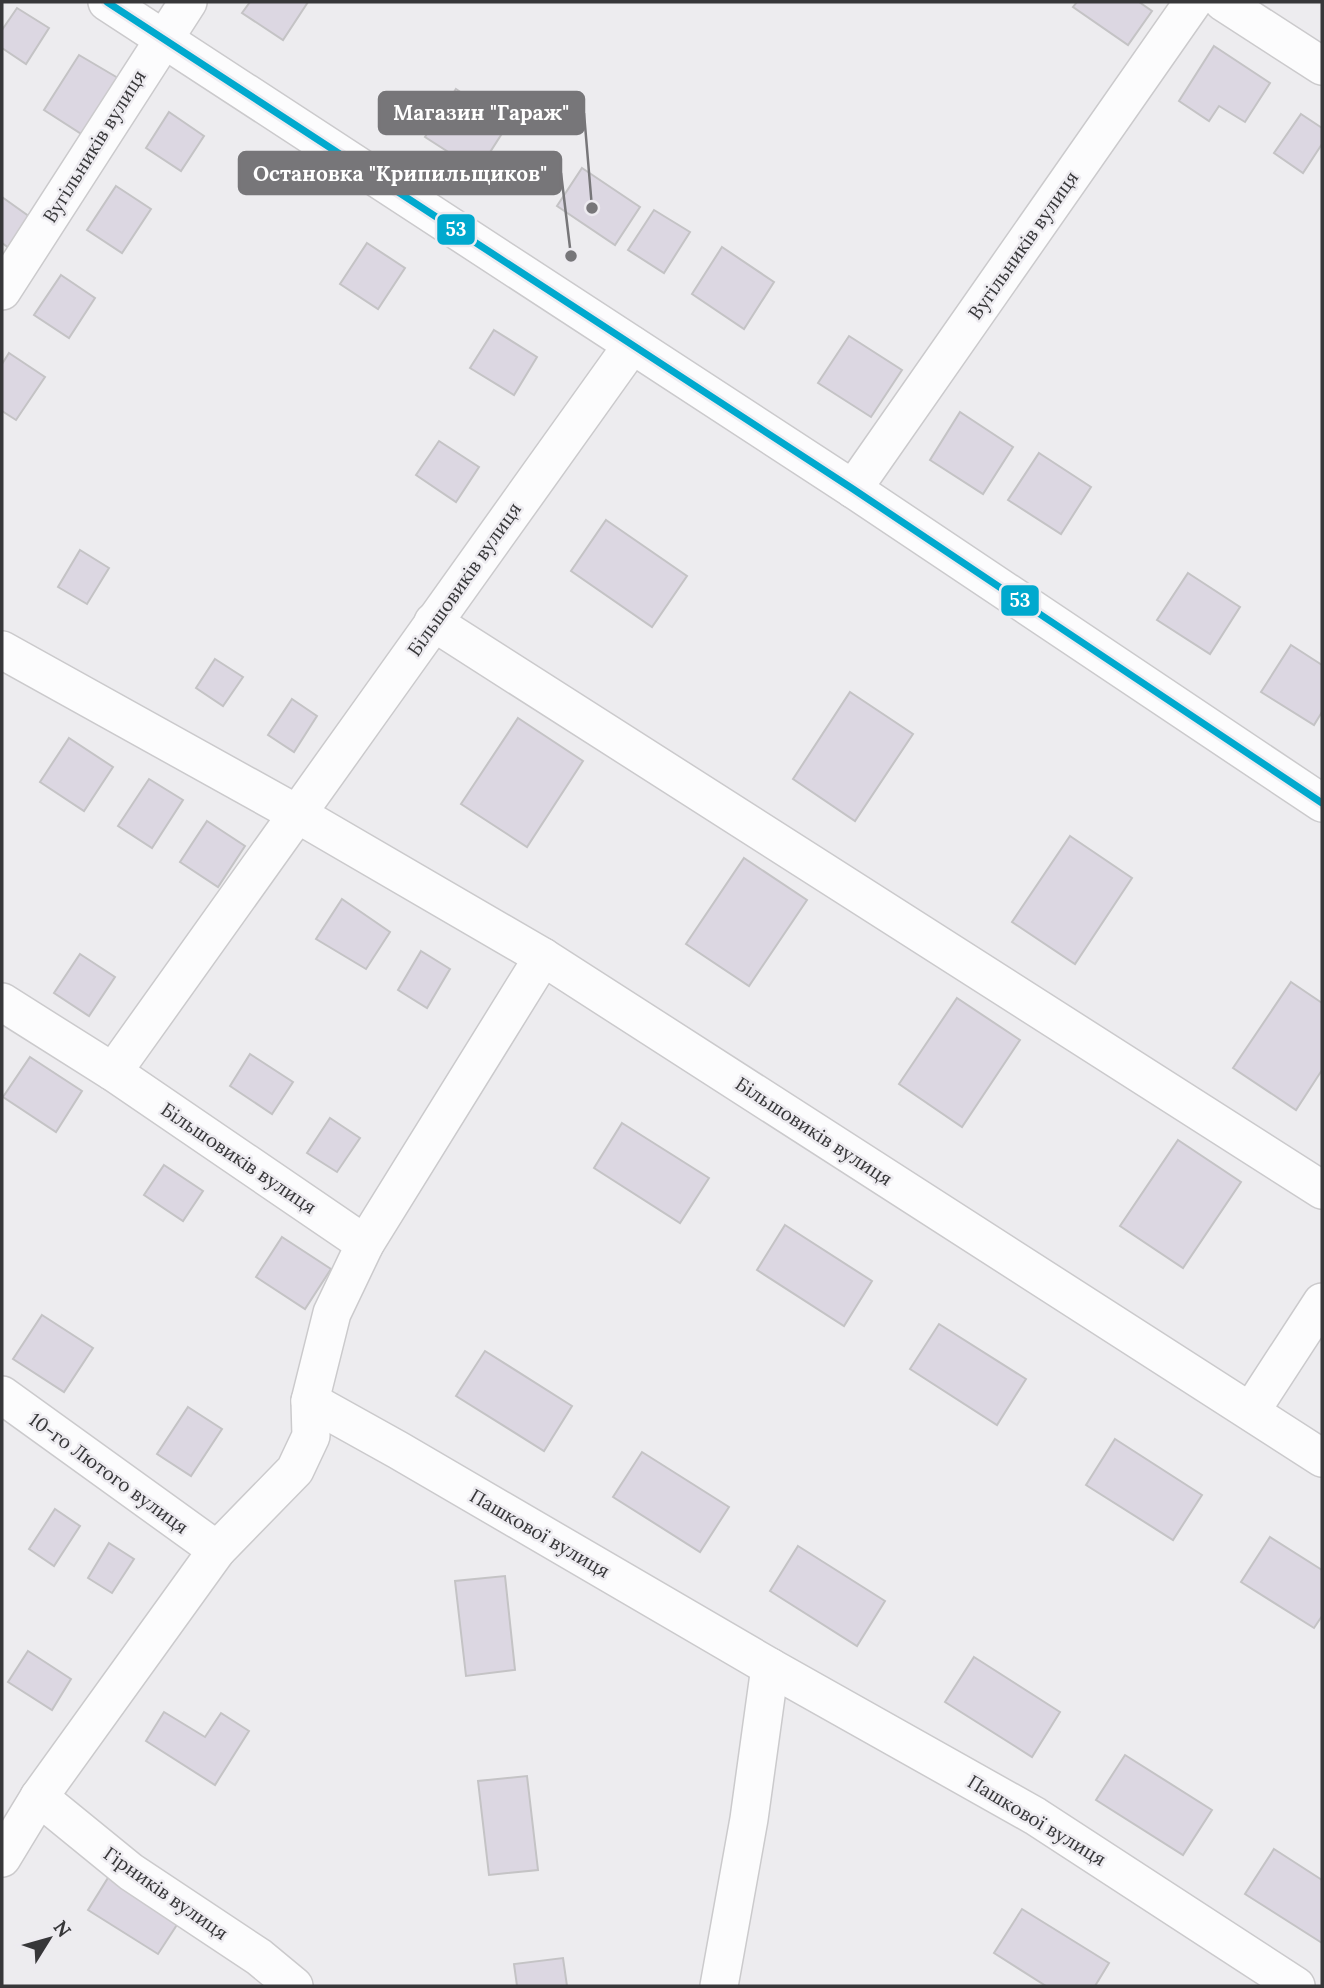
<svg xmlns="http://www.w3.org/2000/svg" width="1324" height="1988" font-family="Lora,serif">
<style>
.building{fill:#dcd7e2;stroke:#c4c3c5;stroke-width:2}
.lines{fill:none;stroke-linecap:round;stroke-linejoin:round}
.minor-casing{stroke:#cbcacc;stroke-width:40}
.minor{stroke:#fcfcfd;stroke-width:37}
.bus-1-casing{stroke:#edebf0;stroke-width:12}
.bus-1{stroke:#00a9ce;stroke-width:7}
.labels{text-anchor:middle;stroke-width:5;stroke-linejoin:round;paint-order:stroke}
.street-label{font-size:19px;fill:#373739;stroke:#edebf0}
.leader{fill:none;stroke:#777679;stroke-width:2.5}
.callout-dot{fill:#777679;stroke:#edebf0;stroke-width:2.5}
.callout{fill:#777679;stroke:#777679;stroke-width:2.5}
.callout-label{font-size:21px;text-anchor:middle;font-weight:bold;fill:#fff}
.line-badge{stroke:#edebf0;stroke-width:2.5}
.badge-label{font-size:19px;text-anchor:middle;font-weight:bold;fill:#fff}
</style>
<rect width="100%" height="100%" fill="#edecef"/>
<g class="building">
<polygon points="250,2 308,2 283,40 242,13"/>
<polygon points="1077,2 1139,2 1152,11 1128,45 1073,7"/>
<polygon points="17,8 49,28 26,64 2,48 2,30"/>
<polygon points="1214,46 1270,83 1245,122 1219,106 1209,121 1179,101"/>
<polygon points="79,55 118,78 83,135 44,110"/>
<polygon points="456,89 508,124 478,171 425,137"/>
<polygon points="169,112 204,136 181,171 146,148"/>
<polygon points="1301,114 1322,128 1322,144 1303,173 1274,153"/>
<polygon points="582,168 640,207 615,245 557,206"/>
<polygon points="116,186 151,209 122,253 87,230"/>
<polygon points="2,197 30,217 9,248 2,243"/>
<polygon points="654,210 690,232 664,273 628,250"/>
<polygon points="367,243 405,268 378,309 340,284"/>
<polygon points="722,247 774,282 744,329 692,294"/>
<polygon points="61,275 95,298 69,338 34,315"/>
<polygon points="494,330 537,357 514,395 470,368"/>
<polygon points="849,336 902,370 871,417 818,383"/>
<polygon points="9,353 45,377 16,420 2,411 2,364"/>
<polygon points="960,412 1013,447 983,494 930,460"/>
<polygon points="439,441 479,467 456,502 416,475"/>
<polygon points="1039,453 1091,487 1061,534 1008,500"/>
<polygon points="606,520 687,576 652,627 571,571"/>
<polygon points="80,550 109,568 87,604 58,587"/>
<polygon points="1188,573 1240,607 1210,654 1157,620"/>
<polygon points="1291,645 1322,665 1322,712 1314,725 1261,692"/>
<polygon points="215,659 243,677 223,706 196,688"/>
<polygon points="850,692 913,734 855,821 793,779"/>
<polygon points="292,699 317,716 294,752 268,735"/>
<polygon points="518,718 583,761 527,847 461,804"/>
<polygon points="69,738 113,767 84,811 40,782"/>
<polygon points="149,779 183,800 152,848 118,826"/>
<polygon points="207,821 245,846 218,887 180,862"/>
<polygon points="1070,836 1132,878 1075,964 1012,922"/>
<polygon points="744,858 807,900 749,986 686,944"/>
<polygon points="342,899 390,932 366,969 316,939"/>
<polygon points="421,951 450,969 427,1008 398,990"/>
<polygon points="80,954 115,977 89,1016 54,993"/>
<polygon points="1291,982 1322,1003 1322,1070 1296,1110 1233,1068"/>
<polygon points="957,998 1020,1040 962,1127 899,1084"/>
<polygon points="250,1054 293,1082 272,1114 230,1086"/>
<polygon points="30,1057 82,1091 56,1132 3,1097"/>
<polygon points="330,1118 360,1138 337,1172 307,1153"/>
<polygon points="622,1123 709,1178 680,1223 594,1168"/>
<polygon points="1178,1140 1241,1182 1183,1268 1120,1226"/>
<polygon points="164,1165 203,1191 183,1221 144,1195"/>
<polygon points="785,1225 872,1281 844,1326 757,1270"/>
<polygon points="282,1237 331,1269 305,1309 256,1277"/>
<polygon points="42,1315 93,1348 64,1392 13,1359"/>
<polygon points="939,1324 1026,1379 997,1425 910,1369"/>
<polygon points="485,1351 572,1406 544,1451 456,1396"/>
<polygon points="188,1407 222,1429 191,1476 157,1454"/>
<polygon points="1115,1439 1202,1495 1173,1540 1086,1485"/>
<polygon points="642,1452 729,1507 700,1552 613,1497"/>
<polygon points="55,1509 80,1526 54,1566 29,1549"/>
<polygon points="1270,1537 1322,1570 1322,1616 1314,1628 1241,1582"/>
<polygon points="109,1543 134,1559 112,1593 88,1578"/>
<polygon points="798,1546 885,1601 857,1646 770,1591"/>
<polygon points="505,1576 515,1670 466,1676 455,1581"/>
<polygon points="28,1651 71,1679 52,1710 8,1682"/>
<polygon points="974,1657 1060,1712 1032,1757 945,1702"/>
<polygon points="164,1712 205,1737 221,1713 249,1731 215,1785 146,1741"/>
<polygon points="1125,1755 1212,1810 1183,1855 1096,1800"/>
<polygon points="527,1776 538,1870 489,1875 478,1781"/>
<polygon points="1274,1849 1322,1880 1322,1943 1245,1894"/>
<polygon points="111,1873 182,1917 158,1954 88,1910"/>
<polygon points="1022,1909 1109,1963 1095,1986 1046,1986 994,1953"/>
<polygon points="563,1958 567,1986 517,1986 514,1964"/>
</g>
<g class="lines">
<g class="minor-casing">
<g id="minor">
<polyline points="107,2 853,489 1322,803"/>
<polyline points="1223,2 1322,66"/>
<polyline points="2,291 188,2"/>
<polyline points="853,489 1193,2"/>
<polyline points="433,622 1322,1190"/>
<polyline points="2,650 299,815 543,957 1322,1458"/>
<polyline points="2,1002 113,1072 365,1244"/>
<path d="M113,1072C287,830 458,587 632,345"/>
<polyline points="2,1395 217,1550"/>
<polyline points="310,1401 398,1450 770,1667 1035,1816 1296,1986"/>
<polyline points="1251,1411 1322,1302"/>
<polyline points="39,1797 131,1872 259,1957 294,1986"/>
<polyline points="2,1858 39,1797 217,1550 295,1470 311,1436 310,1401 332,1313 365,1244 543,957"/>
<polyline points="719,1986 749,1819 770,1667"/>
</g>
</g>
<use href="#minor" class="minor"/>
<g class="bus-1-casing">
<polyline id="bus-1" points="107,2 853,489 1322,803"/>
</g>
<use href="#bus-1" class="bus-1"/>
</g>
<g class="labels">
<g class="street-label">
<text transform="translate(94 146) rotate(-58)" y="7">Вугільників вулиця</text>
<text transform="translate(1023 245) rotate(-55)" y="7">Вугільників вулиця</text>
<text transform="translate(464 579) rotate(-55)" y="7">Більшовиків вулиця</text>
<text transform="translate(814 1131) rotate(33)" y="7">Більшовиків вулиця</text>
<text transform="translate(239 1158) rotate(34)" y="7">Більшовиків вулиця</text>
<text transform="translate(109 1473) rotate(36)" y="7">10-го Лютого вулиця</text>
<text transform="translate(540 1533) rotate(30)" y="7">Пашкової вулиця</text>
<text transform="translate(1037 1820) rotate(31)" y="7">Пашкової вулиця</text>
<text transform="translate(166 1893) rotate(35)" y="7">Гірників вулиця</text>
</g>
</g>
<path class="leader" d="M592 208L584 113M571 256L561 173"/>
<g class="callout-dot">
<circle cx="592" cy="208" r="7"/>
<circle cx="571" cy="256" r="7"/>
</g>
<g class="callout">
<rect x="379" y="92" width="205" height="42" rx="7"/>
<rect x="239" y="152" width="322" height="42" rx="7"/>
</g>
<g class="callout-label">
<text x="481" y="120">Магазин "Гараж"</text>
<text x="400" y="181">Остановка "Крипильщиков"</text>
</g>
<g class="line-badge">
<rect x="436" y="213" width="40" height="33" rx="7" fill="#00a9ce"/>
<rect x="1000" y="584" width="40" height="33" rx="7" fill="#00a9ce"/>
</g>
<g class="badge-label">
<text x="456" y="236">53</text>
<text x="1020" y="607">53</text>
</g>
<rect width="1324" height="1988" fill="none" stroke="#373739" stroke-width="7"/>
<g transform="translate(49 1939) rotate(53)" stroke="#edebf0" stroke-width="5" paint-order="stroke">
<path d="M0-5L12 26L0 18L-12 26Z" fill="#373739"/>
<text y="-10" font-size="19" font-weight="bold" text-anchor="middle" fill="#373739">N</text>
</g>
</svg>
